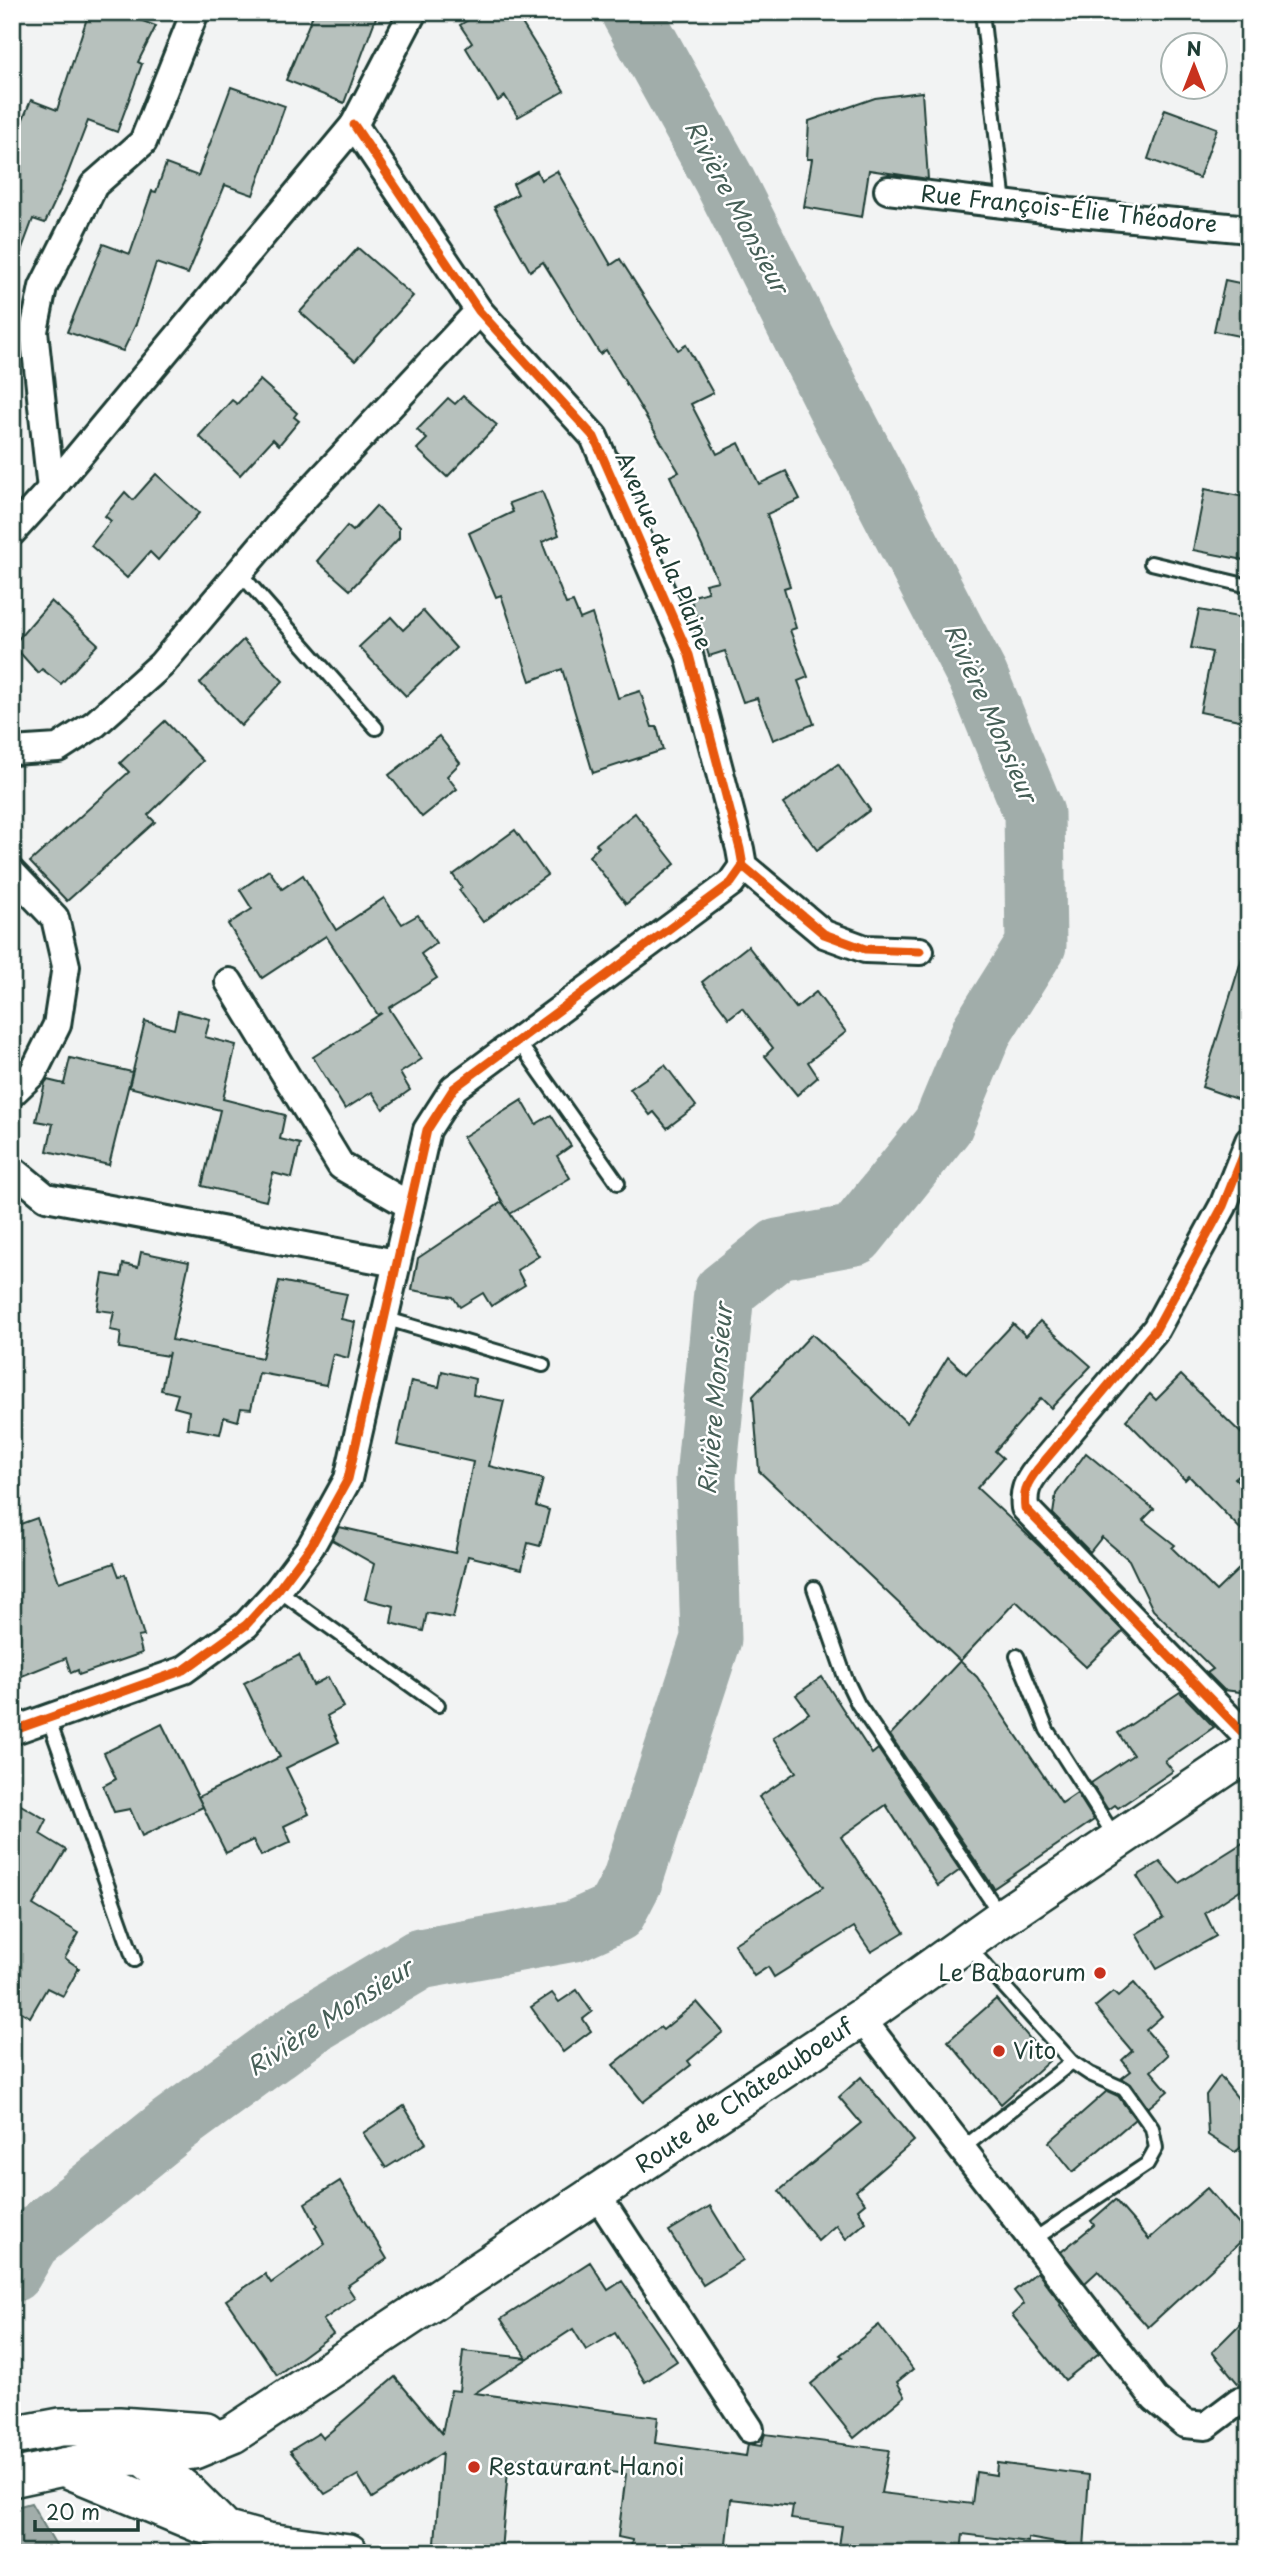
<svg xmlns="http://www.w3.org/2000/svg" width="1261" height="2565" font-family="'Playpen Sans',sans-serif">
<style>
.water{fill:#a1adaa;stroke:#6d807b;stroke-width:2}
.lines{fill:none;stroke-linecap:round;stroke-linejoin:round}
.river{stroke:#a1adaa;stroke-width:61}
.building{fill:#b7c1bd;stroke:#1f3d34;stroke-width:2}
.lane-casing{stroke:#1f3d34;stroke-width:18}
.street-casing{stroke:#1f3d34;stroke-width:32}
.secondary-casing{stroke:#1f3d34;stroke-width:42}
.lane{stroke:#fff;stroke-width:12}
.street{stroke:#fff;stroke-width:26}
.secondary{stroke:#fff;stroke-width:37}
.cycleway-casing{stroke:#fff;stroke-width:13}
.cycleway{stroke:#e8590c;stroke-width:9}
.poi-dot{fill:#c8321e;stroke:#fff;stroke-width:2.5}
.labels{text-anchor:middle;stroke-width:5;stroke-linejoin:round;paint-order:stroke}
.street-label{font-size:23px;fill:#1f3d34;stroke:#fff}
.poi-label{font-size:23px;fill:#1f3d34;stroke:#fff;text-anchor:start}
.water-label{font-size:24px;font-style:italic;fill:#465f57;stroke:#fff}
</style>
<rect width="100%" height="100%" fill="#f2f3f3"/>
<filter id="ink" filterUnits="userSpaceOnUse"><feTurbulence type="fractalNoise" baseFrequency=".0143" numOctaves="2"/><feDisplacementMap in="SourceGraphic" scale="14" xChannelSelector="R" yChannelSelector="G"/><feConvolveMatrix kernelMatrix="1 2 1 2 8 2 1 2 1" color-interpolation-filters="sRGB"/></filter>
<g filter="url(#ink)">
<polygon class="water" points="31,2503 60,2553 12,2553 12,2508"/>
<g class="lines">
<polyline class="river" points="12,2272 30,2241 172,2126 311,2024 420,1959 574,1931 616,1912 632,1881 711,1639 706,1478 724,1292 778,1249 855,1235 943,1125 982,1031 1036,945 1034,813 978,677 840,411 723,178 631,12"/>
</g>
<g class="building">
<polygon points="89,12 119,12 156,26 138,62 142,64 117,132 88,121 66,178 45,223 33,219 15,267 12,266 12,145 31,100 57,110"/>
<polygon points="314,12 378,12 344,103 286,80"/>
<polygon points="481,12 515,12 564,91 518,117 505,96 498,101 466,48 472,43 460,25"/>
<polygon points="231,87 285,106 253,195 225,185 188,274 156,263 136,324 123,351 67,332 103,244 130,254 152,191 156,192 166,164 198,176"/>
<polygon points="922,92 928,179 869,170 862,217 804,207 812,159 807,159 809,121 875,98"/>
<polygon points="1165,109 1217,128 1199,178 1148,159"/>
<polygon points="537,171 541,180 557,171 611,265 620,259 678,350 686,345 713,393 691,404 717,454 739,443 759,484 786,471 800,499 767,514 790,586 784,588 796,628 790,630 808,677 798,681 814,724 773,740 757,698 743,702 725,651 709,656 690,597 708,592 705,584 718,581 670,476 679,472 606,350 600,354 543,262 530,271 494,207 518,194 513,184"/>
<polygon points="358,248 413,296 355,361 300,312"/>
<polygon points="1225,280 1249,285 1249,338 1214,331"/>
<polygon points="260,380 297,413 294,417 299,421 279,445 273,439 240,475 199,436 232,400 237,404"/>
<polygon points="463,396 497,425 447,477 417,449 427,439 417,430 448,398 455,404"/>
<polygon points="156,474 199,513 158,560 150,552 127,578 91,546 111,521 105,516 125,492 133,500"/>
<polygon points="1205,489 1249,498 1249,561 1193,550"/>
<polygon points="542,491 559,535 542,542 566,604 573,602 580,619 592,614 618,698 640,691 652,727 657,727 663,750 593,773 562,669 530,681 501,595 496,597 469,533 513,512 509,503"/>
<polygon points="376,506 399,528 399,538 350,590 317,561 347,526 353,531"/>
<polygon points="51,601 98,644 61,684 42,669 38,673 13,645"/>
<polygon points="1199,610 1249,619 1249,696 1244,721 1200,712 1212,652 1191,648"/>
<polygon points="423,611 456,648 406,696 359,647 391,617 403,630"/>
<polygon points="243,640 283,681 241,726 200,683"/>
<polygon points="165,721 203,761 148,815 155,822 67,901 30,862 129,772 120,763"/>
<polygon points="439,736 460,763 447,776 457,789 422,817 389,775"/>
<polygon points="838,764 870,810 817,850 783,804"/>
<polygon points="635,813 675,864 626,904 589,856 599,847 596,844"/>
<polygon points="515,830 547,875 483,922 459,890 462,888 453,875"/>
<polygon points="269,870 282,889 303,875 336,930 384,898 402,924 418,915 436,943 421,954 437,978 389,1008 422,1059 400,1073 410,1090 383,1109 372,1092 345,1109 313,1057 382,1013 378,1015 326,936 262,978 228,924 252,909 240,890"/>
<polygon points="748,946 796,1008 816,992 846,1032 808,1062 818,1077 797,1095 765,1056 773,1048 742,1008 729,1018 702,982"/>
<polygon points="1242,958 1249,959 1249,1080 1242,1101 1202,1087"/>
<polygon points="178,1011 210,1019 205,1037 236,1045 223,1099 285,1115 280,1139 300,1144 292,1178 273,1173 266,1201 202,1186 220,1110 129,1087 145,1021 174,1029"/>
<polygon points="70,1058 132,1072 109,1165 47,1151 53,1124 36,1121 45,1083 47,1080 64,1084"/>
<polygon points="665,1065 696,1106 667,1128 654,1112 650,1115 630,1089"/>
<polygon points="522,1100 536,1124 551,1115 571,1146 557,1156 570,1178 510,1214 463,1137"/>
<polygon points="502,1202 539,1256 517,1270 525,1285 491,1306 483,1293 460,1307 453,1297 412,1290 418,1258"/>
<polygon points="141,1252 189,1262 172,1340 262,1358 279,1281 347,1294 341,1319 355,1322 348,1358 333,1354 326,1385 259,1373 251,1409 241,1408 238,1421 224,1417 220,1434 187,1428 189,1411 174,1407 178,1394 161,1390 169,1352 168,1356 119,1348 121,1332 110,1330 114,1312 97,1310 103,1274 121,1277 123,1264 138,1267"/>
<polygon points="1040,1321 1091,1366 1051,1408 1041,1398 995,1451 1003,1458 977,1488 1050,1556 1123,1631 1086,1667 1016,1601 960,1661 759,1471 753,1396 812,1334 907,1423 948,1357 966,1374 1013,1324 1026,1336"/>
<polygon points="442,1371 475,1379 473,1395 504,1401 489,1466 543,1479 536,1506 549,1510 540,1546 528,1543 522,1569 468,1556 453,1618 427,1613 423,1631 391,1623 394,1606 365,1599 374,1564 332,1540 339,1527 455,1553 473,1462 397,1445 411,1381 439,1387"/>
<polygon points="1181,1375 1249,1441 1249,1466 1235,1478 1249,1492 1249,1538 1189,1476 1185,1480 1126,1420 1150,1394 1156,1400"/>
<polygon points="1086,1453 1154,1509 1143,1520 1175,1545 1172,1548 1216,1591 1249,1559 1249,1693 1224,1690 1207,1673 1213,1669 1153,1610 1129,1560 1102,1537 1090,1552 1053,1514 1056,1494"/>
<polygon points="37,1518 59,1582 114,1563 119,1576 125,1574 144,1636 138,1637 142,1653 79,1675 78,1670 71,1673 66,1658 12,1680 12,1527"/>
<polygon points="299,1655 313,1685 328,1677 343,1707 327,1716 339,1742 286,1768 309,1814 284,1826 291,1842 261,1856 253,1840 226,1853 198,1797 280,1757 244,1683"/>
<polygon points="960,1661 977,1677 1062,1803 1077,1793 1094,1820 994,1888 890,1735"/>
<polygon points="822,1677 872,1754 878,1749 960,1870 938,1886 886,1805 841,1837 904,1932 871,1952 854,1927 774,1977 768,1967 754,1976 734,1944 823,1887 759,1797 796,1772 773,1738 809,1713 796,1695"/>
<polygon points="1180,1692 1214,1727 1165,1761 1173,1771 1118,1808 1115,1805 1108,1810 1091,1783 1133,1755 1118,1733"/>
<polygon points="162,1724 203,1807 142,1836 130,1809 114,1812 103,1786 116,1779 104,1753"/>
<polygon points="12,1800 47,1820 40,1834 66,1850 33,1905 79,1933 65,1958 79,1968 63,1996 47,1988 30,2017 12,2006"/>
<polygon points="1249,1839 1249,1884 1205,1913 1216,1936 1157,1969 1136,1934 1163,1918 1137,1876 1160,1862 1179,1883"/>
<polygon points="1134,1983 1162,2016 1146,2030 1168,2055 1151,2071 1168,2091 1148,2108 1131,2084 1122,2078 1131,2071 1122,2060 1132,2051 1095,2007 1113,1992 1118,1997"/>
<polygon points="577,1990 592,2012 583,2019 591,2031 563,2052 531,2007 552,1993 559,2002"/>
<polygon points="996,1999 1049,2061 1001,2104 948,2041"/>
<polygon points="697,2002 723,2032 688,2061 691,2065 643,2102 613,2065 660,2027 663,2030"/>
<polygon points="1220,2076 1237,2097 1249,2120 1249,2141 1235,2152 1208,2135 1206,2095"/>
<polygon points="861,2077 914,2141 856,2191 865,2203 858,2209 866,2222 846,2239 836,2225 818,2241 779,2191 861,2123 839,2097"/>
<polygon points="1107,2091 1118,2096 1135,2119 1073,2172 1049,2142"/>
<polygon points="404,2106 426,2143 386,2168 363,2133"/>
<polygon points="340,2181 387,2259 347,2286 355,2298 323,2320 333,2334 277,2375 226,2300 265,2274 271,2283 325,2244 315,2227 317,2226 305,2203"/>
<polygon points="1207,2188 1248,2235 1148,2327 1098,2271 1085,2283 1061,2252 1094,2225 1091,2221 1115,2200 1149,2239"/>
<polygon points="710,2206 743,2260 703,2285 669,2231"/>
<polygon points="590,2262 608,2290 622,2281 677,2361 645,2382 615,2333 586,2350 573,2329 475,2393 658,2417 655,2443 746,2456 748,2444 761,2446 765,2434 889,2450 881,2493 972,2504 976,2472 996,2475 997,2463 1089,2475 1084,2548 1028,2538 1028,2542 963,2534 961,2553 838,2553 842,2526 791,2519 793,2506 731,2499 725,2552 649,2551 631,2548 632,2540 618,2537 626,2474 509,2458 501,2551 435,2542 442,2453 372,2498 358,2475 325,2494 290,2451 319,2433 323,2438 395,2377 442,2433 451,2390 459,2391 463,2351 527,2358 501,2319"/>
<polygon points="1037,2272 1061,2303 1060,2305 1099,2353 1065,2380 1012,2315 1024,2304 1014,2291"/>
<polygon points="1249,2315 1249,2389 1240,2386 1212,2352"/>
<polygon points="879,2325 913,2369 897,2382 905,2396 854,2438 811,2384 843,2357 840,2355"/>
</g>
<g class="lines">
<g class="lane-casing">
<g id="lane">
<polyline points="982,12 1004,204"/>
<polyline points="1151,563 1249,586"/>
<polyline points="239,572 376,728"/>
<polyline points="518,1041 618,1183"/>
<polyline points="384,1318 543,1365"/>
<polyline points="814,1588 845,1677 858,1704 1000,1914"/>
<polyline points="278,1590 438,1705"/>
<polyline points="1017,1656 1047,1730 1115,1837"/>
<polyline points="48,1718 134,1960"/>
<polyline points="963,2148 1072,2062 974,1953 970,1946"/>
<polyline points="1033,2240 1147,2164 1156,2148 1152,2128 1124,2089 1090,2074 1072,2062"/>
</g>
</g>
<g class="street-casing">
<g id="street">
<polyline points="354,125 479,311 594,437 689,655 740,849 743,866 824,934 865,949 920,951"/>
<polyline points="888,190 1069,212 1249,229"/>
<polyline points="51,489 34,331 43,287 94,185 143,142 195,12"/>
<polyline points="12,532 51,489 354,125 413,12"/>
<polyline points="12,751 58,748 95,724 161,665 285,518 479,311"/>
<polyline points="12,873 55,918 66,966 57,1025 33,1073 12,1093"/>
<polyline points="229,982 341,1166 409,1205"/>
<path d="M1249,1141L1223,1206L1156,1329L1037,1470C1027,1483 1023,1491 1025,1508L1249,1739"/>
<polyline points="12,1169 46,1197 396,1263"/>
<polyline points="12,1731 184,1670 246,1625 278,1590 311,1546 348,1479 427,1130 454,1088 731,883 743,866"/>
<polyline points="861,2018 1155,2399 1185,2424 1206,2426 1239,2401"/>
<polyline points="597,2195 750,2429"/>
</g>
</g>
<g class="secondary-casing">
<g id="secondary">
<polyline points="12,2436 61,2427 119,2426 206,2432"/>
<polyline points="132,2448 187,2492 220,2525"/>
<polyline points="63,2467 198,2523 268,2542 349,2553"/>
<polyline points="12,2478 110,2457 145,2456 194,2450 233,2434 861,2018 997,1921 1249,1751"/>
</g>
</g>
<use href="#lane" class="lane"/>
<use href="#street" class="street"/>
<use href="#secondary" class="secondary"/>
<g class="cycleway-casing">
<g id="cycleway">
<polyline points="354,125 479,311 594,437 689,655 740,849 743,866 824,934 865,949 920,951"/>
<path d="M1249,1141L1223,1206L1156,1329L1037,1470C1027,1483 1023,1491 1025,1508L1249,1739"/>
<polyline points="12,1731 184,1670 246,1625 278,1590 311,1546 348,1479 427,1130 454,1088 731,883 743,866"/>
</g>
</g>
<use href="#cycleway" class="cycleway"/>
</g>
</g>
<g class="poi-dot">
<circle cx="1100" cy="1973" r="7"/>
<circle cx="999" cy="2051" r="7"/>
<circle cx="474" cy="2467" r="7"/>
</g>
<g class="labels">
<g class="street-label">
<text transform="translate(1069 209) rotate(6)" y="8">Rue François-Élie Théodore</text>
<text transform="translate(664 551) rotate(67)" y="8">Avenue de la Plaine</text>
<text transform="translate(744 2096) rotate(-34)" y="8">Route de Châteauboeuf</text>
</g>
<g class="poi-label">
<text x="1086" y="1981" text-anchor="end">Le Babaorum</text>
<text x="1013" y="2059">Vito</text>
<text x="488" y="2475">Restaurant Hanoi</text>
</g>
<g class="water-label">
<text transform="translate(736 207) rotate(62)" y="8">Rivière Monsieur</text>
<text transform="translate(990 713) rotate(66)" y="8">Rivière Monsieur</text>
<text transform="translate(716 1399) rotate(-85)" y="8">Rivière Monsieur</text>
<text transform="translate(330 2018) rotate(-33)" y="8">Rivière Monsieur</text>
</g>
</g>
<rect width="1261" height="2565" fill="none" stroke="#fff" stroke-width="42"/>
<rect x="21" y="21" width="1219" height="2523" fill="none" stroke="#1f3d34" stroke-width="2.5" filter="url(#ink)"/>
<g transform="translate(1194 66)"><circle r="33" fill="#ffffff" stroke="#a5b1ae" stroke-width="2"/>
<path d="M0-5L12 26L0 18L-12 26Z" fill="#c8321e"/>
<text y="-10" font-size="19" font-weight="bold" text-anchor="middle" fill="#1f3d34">N</text>
</g>
<path d="M35 2520v10h103v-10" fill="none" stroke="#1f3d34" stroke-width="3.5"/>
<text x="46" y="2520" font-size="21" fill="#1f3d34" stroke="#ffffff" stroke-width="5" paint-order="stroke">20 m</text>
</svg>
